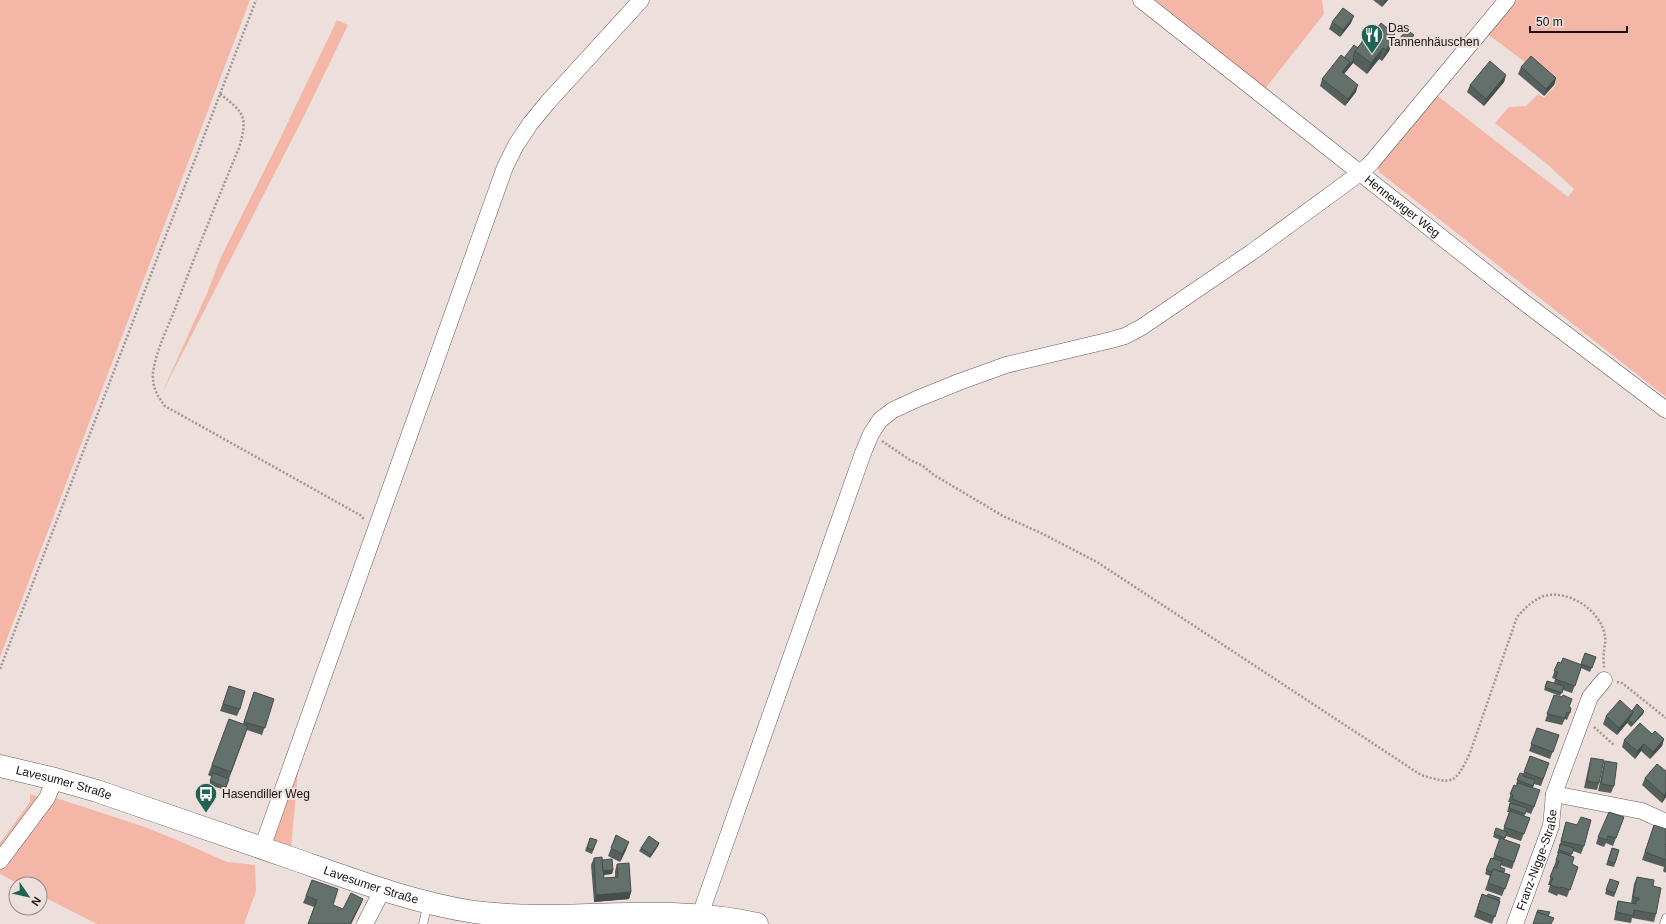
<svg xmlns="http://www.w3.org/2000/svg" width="1666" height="924" font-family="Helvetica,sans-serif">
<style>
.green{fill:#f4b6a7}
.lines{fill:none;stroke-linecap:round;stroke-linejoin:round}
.lane-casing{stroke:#675b58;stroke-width:9}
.street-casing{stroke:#675b58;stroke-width:17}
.secondary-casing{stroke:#675b58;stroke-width:23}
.path{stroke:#9f9592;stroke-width:2.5;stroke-dasharray:2 2;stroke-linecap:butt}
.lane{stroke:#fff;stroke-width:8}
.street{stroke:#fff;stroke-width:16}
.secondary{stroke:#fff;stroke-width:22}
.wall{fill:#55605c}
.shaded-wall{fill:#454e4b}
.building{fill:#63706b;stroke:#454e4b}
.labels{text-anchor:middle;stroke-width:4;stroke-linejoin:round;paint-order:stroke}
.poi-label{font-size:12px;fill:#161110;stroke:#eddfdb;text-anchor:start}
.street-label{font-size:12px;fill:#161110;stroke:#eddfdb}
</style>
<rect width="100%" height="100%" fill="#eddfdb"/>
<g class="green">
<polygon points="0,0 250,0 0,657"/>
<polygon points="1153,0 1322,0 1324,14 1264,90"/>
<polygon points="1515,0 1666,0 1666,397 1379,172 1378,165 1435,94 1568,197 1574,189 1547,164 1495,123 1509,107 1526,106 1538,94 1544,98 1556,85 1486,33"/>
<polygon points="337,20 348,25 304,116 161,395 208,291 221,257 276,147"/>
<polygon points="298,771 291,848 274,841 274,832"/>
<polygon points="30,794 42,798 0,854 0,843 30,802"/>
<polygon points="56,798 142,826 177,840 227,862 255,865 256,891 244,924 97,924 40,895 40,884 19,884 0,874 0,868"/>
</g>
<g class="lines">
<g class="lane-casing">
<g id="lane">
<polyline points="423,924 428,903"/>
<polyline points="1664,924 1666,918"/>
</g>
</g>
<g class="street-casing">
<g id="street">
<path id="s1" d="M1141,0L1521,300L1666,410"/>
<polyline points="1554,794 1642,811 1666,822"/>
<polyline points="262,848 505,167 516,145 530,124 548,102 641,0"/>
<polyline points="0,861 47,798 55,779"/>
<polyline points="700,915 863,453 871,434 880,420 893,410 917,399 959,382 1006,365 1111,340 1125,336 1142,327 1252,252 1360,173 1372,162 1507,0"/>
<polyline points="365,924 383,889"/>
<path id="s2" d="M1515,924L1551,826L1554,794L1590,697L1604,680"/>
</g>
</g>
<g class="secondary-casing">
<g id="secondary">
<path id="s3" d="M0,766L55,779L97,791C161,813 226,835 291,858C351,879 411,902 474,912C568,924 664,902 757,924"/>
</g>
</g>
<g class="path">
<path d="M220,94C245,113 248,117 239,148C217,201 195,255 175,309C167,329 156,351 153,373C152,386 157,396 165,406L360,515L365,520"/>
<path d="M882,441L910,460L923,466L934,475L1003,516L1041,533L1097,562L1421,775C1454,785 1455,784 1470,753L1517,617C1525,608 1533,600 1544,596C1569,589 1602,611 1605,637C1606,642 1604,647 1604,652C1603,657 1604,663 1604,668"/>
<polyline points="0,669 256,0"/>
<polyline points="1617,682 1622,683 1666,718"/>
<polyline points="1594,727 1614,745"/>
</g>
<use href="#lane" class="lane"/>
<use href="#street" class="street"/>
<use href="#secondary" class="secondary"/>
</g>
<g class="wall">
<polygon points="1373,0 1388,0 1382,7"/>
<polygon points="1332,22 1351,23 1340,37 1329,29"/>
<polygon points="1377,28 1395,34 1389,51 1382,61 1379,59 1367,74 1353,63 1344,74 1356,92 1345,106 1320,86 1322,79 1344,58 1358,48 1361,43 1365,32"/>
<polygon points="1414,35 1412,38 1405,48 1398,43 1399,39"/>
<polygon points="1521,67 1556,78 1554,85 1544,96 1518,74"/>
<polygon points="1506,75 1504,82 1484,106 1467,92 1470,85"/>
<polygon points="1585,653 1596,657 1590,672 1581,668 1572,693 1563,690 1560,696 1544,690 1547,681 1554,683 1555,679 1552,678 1558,662 1561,663 1581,665"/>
<polygon points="229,686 240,709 237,716 220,711"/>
<polygon points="254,692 274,699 262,735 247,730 225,790 209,785 212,777 208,775 229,719 243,724"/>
<polygon points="1554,695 1569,707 1570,713 1567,720 1565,719 1562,725 1545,721"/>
<polygon points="1632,711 1644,711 1643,714 1631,727 1627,723 1617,735 1603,724 1606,716"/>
<polygon points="1537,728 1559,735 1550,759 1529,751"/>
<polygon points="1652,734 1664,739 1662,746 1650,759 1641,751 1635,759 1622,747 1624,740"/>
<polygon points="1530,756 1549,763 1541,786 1534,784 1533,788 1534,807 1531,814 1526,812 1524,816 1530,818 1521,841 1506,836 1504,840 1520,845 1512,869 1500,865 1500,867 1504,873 1510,875 1502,896 1485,890 1490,876 1485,874 1491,858 1493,858 1500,840 1493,837 1495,832 1503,831 1509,812 1507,812 1510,802 1508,802 1514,785 1516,786 1517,784 1516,784 1520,773 1523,775"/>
<polygon points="1591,758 1599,783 1597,790 1584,788 1589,765"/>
<polygon points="1605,761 1614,786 1611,793 1598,791 1603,768"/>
<polygon points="1666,771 1666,797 1662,803 1642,785 1645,778"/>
<polygon points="1624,817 1613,846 1606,843 1604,847 1596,844 1598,837"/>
<polygon points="1566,822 1584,846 1581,854 1573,851 1571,856 1572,864 1578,867 1567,897 1558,894 1557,896 1548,892 1550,885 1548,885 1558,854 1557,853 1559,848 1564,829"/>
<polygon points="1654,825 1665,846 1666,846 1666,873 1663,871 1664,867 1642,860"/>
<polygon points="616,835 626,850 620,862 608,856"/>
<polygon points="590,838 597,840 592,854 585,851"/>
<polygon points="659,843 658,846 650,858 639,851 641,848"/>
<polygon points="1612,848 1619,850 1614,867 1606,865"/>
<polygon points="594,858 602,860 613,870 612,874 603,875 604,878 615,877 615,871 617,864 631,892 629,899 594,902 591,865"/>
<polygon points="1637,877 1653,886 1656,914 1654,922 1632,918 1631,923 1614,920 1616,908 1618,901 1631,903 1634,884"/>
<polygon points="1610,879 1619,882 1614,897 1605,894"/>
<polygon points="312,880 333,905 343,909 363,899 360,906 351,924 308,924 314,907 303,903"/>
<polygon points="1482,894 1500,901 1492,924 1474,917"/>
</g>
<g class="shaded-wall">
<polygon points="1385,0 1388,0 1382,7"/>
<polygon points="1354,16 1351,23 1340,37 1343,30"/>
<polygon points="1395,34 1389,51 1382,61 1391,39"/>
<polygon points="1414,35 1412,38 1405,48 1406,45"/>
<polygon points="1383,48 1379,59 1367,74 1371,63"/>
<polygon points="1354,59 1353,63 1340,79 1342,72 1350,62"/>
<polygon points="1506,75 1504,82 1484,106 1486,99"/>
<polygon points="1556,78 1554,85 1544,96 1546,89"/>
<polygon points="1358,85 1356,92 1345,106 1348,99"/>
<polygon points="1644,711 1643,714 1631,727 1633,724"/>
<polygon points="1633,712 1630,719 1628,720 1627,723 1617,735 1619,728"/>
<polygon points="1664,739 1662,746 1650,759 1653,752"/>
<polygon points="1644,744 1641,751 1635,759 1637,751"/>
<polygon points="1666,793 1666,797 1662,803 1664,795"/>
<polygon points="629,842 626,850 620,862 622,854"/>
<polygon points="659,843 658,846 650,858 651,855"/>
<polygon points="613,870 612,874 602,875 603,871"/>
<polygon points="631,892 629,899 594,902 596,895"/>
<polygon points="363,899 360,906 351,924 350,924"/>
</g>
<g class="building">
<polygon points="1343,8 1354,16 1343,30 1332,22"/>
<polygon points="1381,23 1395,34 1391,39 1393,41 1386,50 1383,48 1371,63 1355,51 1368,35 1365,32 1369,27 1372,30 1375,26 1377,28"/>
<polygon points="1407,30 1414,35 1406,45 1399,39"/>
<polygon points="1354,45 1358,48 1355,51 1353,58 1354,59 1349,66 1350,62 1344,58"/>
<polygon points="1341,55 1350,62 1342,72 1358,85 1348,99 1322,79"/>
<polygon points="1531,56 1556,78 1546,89 1521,67"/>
<polygon points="1490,61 1506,75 1486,99 1470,85"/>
<polygon points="1585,653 1596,657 1592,668 1581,664"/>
<polygon points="1563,658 1582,665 1575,686 1555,679 1558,672 1554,671 1558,662 1561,663"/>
<polygon points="1547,681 1564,686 1562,693 1545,687"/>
<polygon points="229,686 245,691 240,709 223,704"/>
<polygon points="254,692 274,699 265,728 244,722"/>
<polygon points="1554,695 1562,697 1563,695 1572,699 1569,707 1571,708 1570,713 1567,712 1565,718 1547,714"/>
<polygon points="1620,700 1633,712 1619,728 1606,716"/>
<polygon points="1637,704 1644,711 1633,724 1628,720 1632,715 1633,712 1632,711"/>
<polygon points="229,719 248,726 231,772 212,765"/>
<polygon points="1640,723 1652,734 1655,731 1664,739 1653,752 1644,744 1637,751 1624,740"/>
<polygon points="1537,728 1559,735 1553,752 1531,744"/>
<polygon points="1530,756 1549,763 1543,779 1524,772"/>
<polygon points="1591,758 1604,760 1599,783 1587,781"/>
<polygon points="1605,761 1617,763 1614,786 1601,784"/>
<polygon points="1657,764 1666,771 1666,793 1664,795 1645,778"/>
<polygon points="213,773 229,779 226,787 210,781"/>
<polygon points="1520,773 1524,774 1523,776 1535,780 1533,786 1517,780"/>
<polygon points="1518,783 1540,790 1534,807 1512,799 1513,795 1510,794 1514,785 1516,786"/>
<polygon points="1510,803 1527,808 1525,814 1509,808"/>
<polygon points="1510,811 1530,818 1524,834 1504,827"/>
<polygon points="1609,812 1624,817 1616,838 1608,836 1607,840 1598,837"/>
<polygon points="1581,817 1591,820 1584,846 1561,841 1566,822 1577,825"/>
<polygon points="1654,825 1666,829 1666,843 1665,846 1666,846 1666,860 1645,852"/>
<polygon points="1496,828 1507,832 1505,838 1494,834"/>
<polygon points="616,835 629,842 622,854 611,848"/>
<polygon points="649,836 659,843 651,855 641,848"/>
<polygon points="590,838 597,840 593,850 587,848"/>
<polygon points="1500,838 1520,845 1514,862 1494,855"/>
<polygon points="1560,844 1574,848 1572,854 1559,850"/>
<polygon points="1612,848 1619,850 1615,863 1608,861"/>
<polygon points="1559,852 1574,857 1572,864 1578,867 1570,890 1561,887 1560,888 1550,885 1553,878 1550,877 1554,867 1556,868 1559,861 1556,860"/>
<polygon points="602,857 604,878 618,877 617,864 629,863 631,892 596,895 594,858"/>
<polygon points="1491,858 1502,861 1500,867 1505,869 1504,872 1493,869 1492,872 1486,870"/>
<polygon points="612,859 613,870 603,871 602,860"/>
<polygon points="1493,869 1510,875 1505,889 1488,883"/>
<polygon points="1637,877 1654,880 1653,886 1661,888 1656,914 1634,910 1633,916 1616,912 1618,901 1636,904 1636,900 1639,900 1639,898 1633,897"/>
<polygon points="1610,879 1619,882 1615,893 1606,890"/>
<polygon points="312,880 338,889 333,905 343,909 351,893 363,899 350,924 308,924 317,900 306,896"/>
<polygon points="1482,894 1500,901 1495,917 1477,910"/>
<polygon points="1488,894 1500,898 1499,900 1487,896"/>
<polygon points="1538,910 1550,912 1548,916 1537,912"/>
<polygon points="1537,912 1554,918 1551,924 1533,924"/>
</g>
<defs>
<g id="restaurant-pin" transform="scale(1.15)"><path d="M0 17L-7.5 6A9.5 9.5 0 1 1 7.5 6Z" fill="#216353" stroke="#eddfdb"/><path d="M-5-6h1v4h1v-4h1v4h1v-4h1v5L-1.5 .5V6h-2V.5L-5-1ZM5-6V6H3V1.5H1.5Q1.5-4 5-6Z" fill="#fff"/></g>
<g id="bus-pin" transform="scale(1.15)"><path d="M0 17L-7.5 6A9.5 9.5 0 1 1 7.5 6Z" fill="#216353" stroke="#eddfdb"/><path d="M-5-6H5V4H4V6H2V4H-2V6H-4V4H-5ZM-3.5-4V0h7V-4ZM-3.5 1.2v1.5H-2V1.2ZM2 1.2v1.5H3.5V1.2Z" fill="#fff"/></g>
</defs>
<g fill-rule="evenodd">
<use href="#restaurant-pin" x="1372" y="35"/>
<use href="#bus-pin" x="206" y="794"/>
</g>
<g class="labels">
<g class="poi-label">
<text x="1388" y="32">Das<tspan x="1388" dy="14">Tannenhäuschen</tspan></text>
<text x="222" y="798">Hasendiller Weg</text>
</g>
<g class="street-label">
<text dy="4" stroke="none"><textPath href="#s1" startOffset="333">Hennewiger Weg</textPath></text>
<text dy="4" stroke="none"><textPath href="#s3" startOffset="66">Lavesumer Straße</textPath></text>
<text dy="4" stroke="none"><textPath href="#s2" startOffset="68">Franz-Nigge-Straße</textPath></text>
<text dy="4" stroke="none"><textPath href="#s3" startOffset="390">Lavesumer Straße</textPath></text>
</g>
</g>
<g transform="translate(28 896) rotate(124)"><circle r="19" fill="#eddfdb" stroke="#978d8a"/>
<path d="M0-3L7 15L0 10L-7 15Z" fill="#216353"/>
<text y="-6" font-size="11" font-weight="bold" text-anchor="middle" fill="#161110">N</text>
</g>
<path d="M1530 26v6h97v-6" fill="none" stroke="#161110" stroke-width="2"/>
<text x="1536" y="26" font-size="12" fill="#161110" stroke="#eddfdb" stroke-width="3" paint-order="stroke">50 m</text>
</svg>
